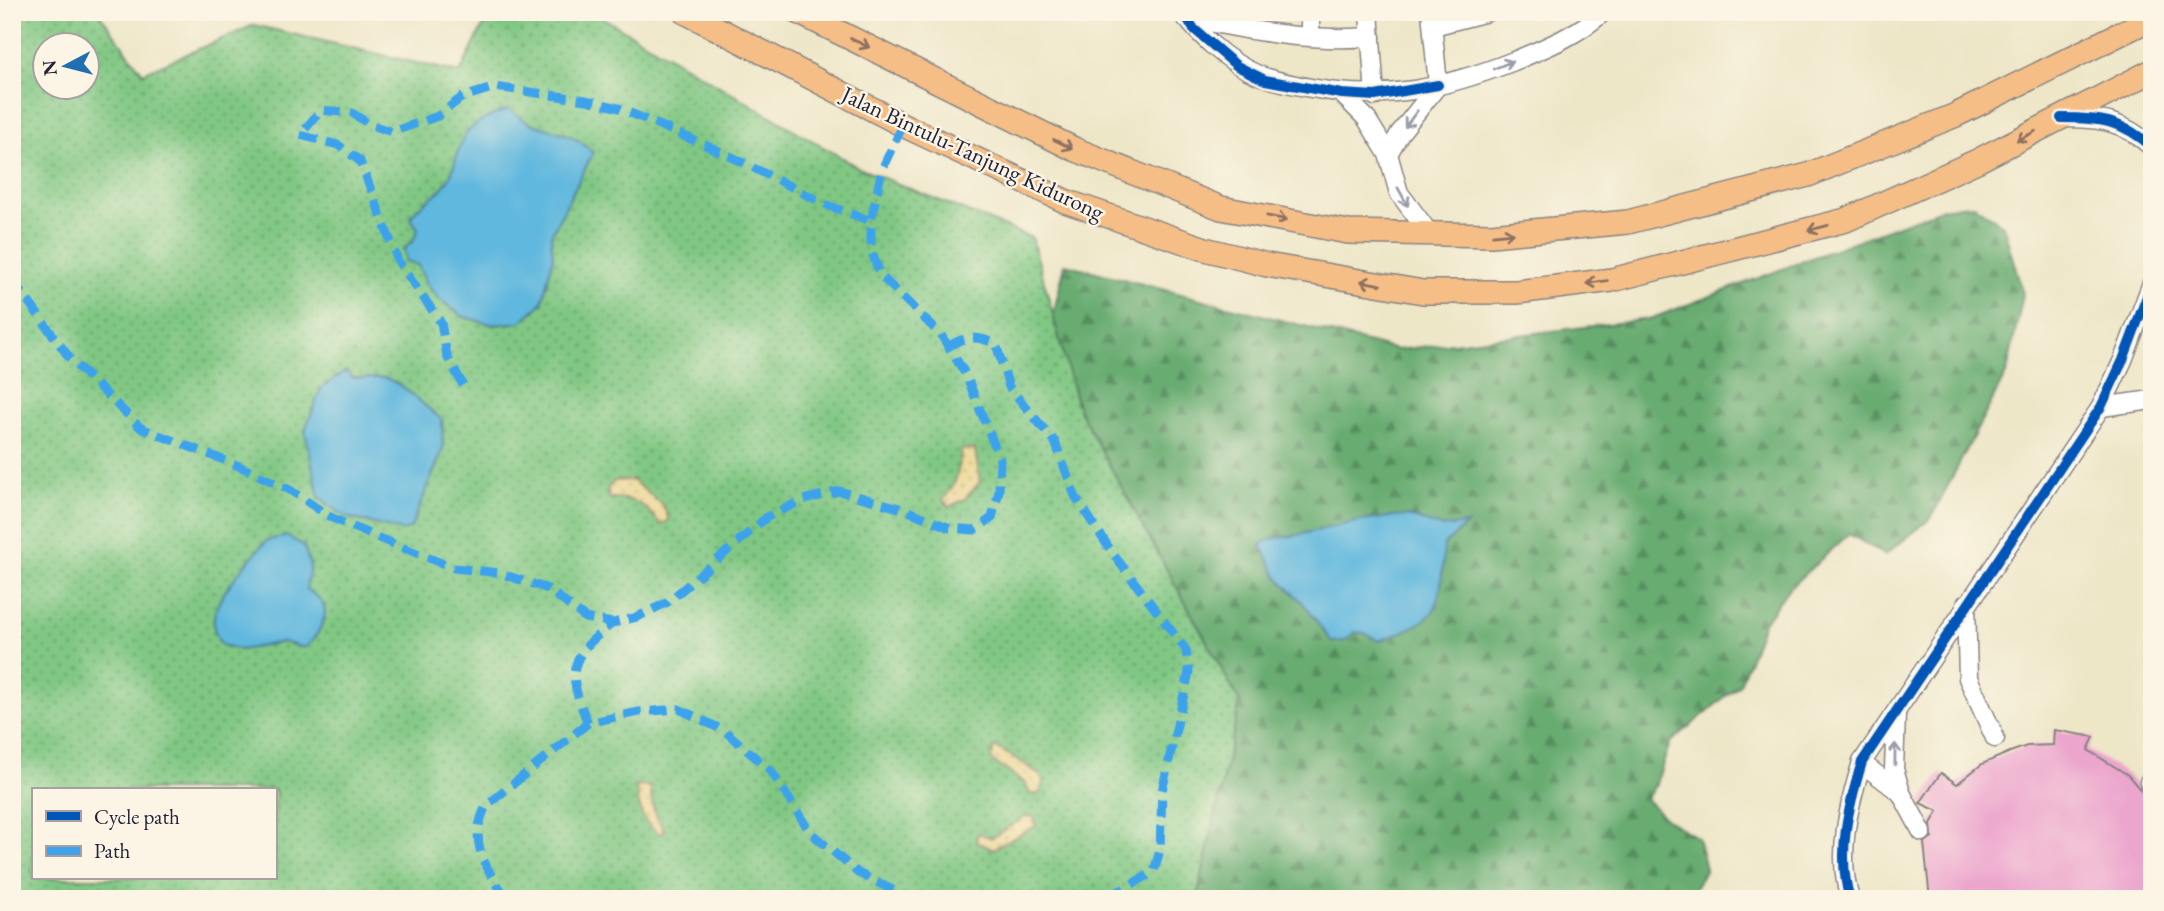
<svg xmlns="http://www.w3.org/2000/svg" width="2164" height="911" font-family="'EB Garamond',serif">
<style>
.grass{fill:url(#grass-dots);stroke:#51745f;stroke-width:2;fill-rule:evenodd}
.forest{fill:url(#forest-firs);stroke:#456756;stroke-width:2}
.sand{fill:url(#sand-dots);stroke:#887e6c;stroke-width:2}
.water{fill:#61b8de;stroke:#426d8c;stroke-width:2}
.building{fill:#eca5cd}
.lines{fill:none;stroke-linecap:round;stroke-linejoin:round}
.minor-casing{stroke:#888481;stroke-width:21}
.major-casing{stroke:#888481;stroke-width:26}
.minor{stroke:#fff;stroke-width:18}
.major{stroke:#f6be87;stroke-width:23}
.quiet{stroke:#3ea2ec;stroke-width:9;stroke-dasharray:18 9;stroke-linecap:butt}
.cycleway-casing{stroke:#fcf5e5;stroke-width:15}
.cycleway{stroke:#0057b8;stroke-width:10}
.oneway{stroke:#8c7061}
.oneway2{stroke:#9c9ca7}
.labels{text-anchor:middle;stroke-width:5;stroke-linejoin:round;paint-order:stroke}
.street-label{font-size:23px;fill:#22223b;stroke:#fcf5e5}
</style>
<defs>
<pattern id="grass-dots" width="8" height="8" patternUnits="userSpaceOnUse" patternTransform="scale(1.75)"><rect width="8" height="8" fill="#80c783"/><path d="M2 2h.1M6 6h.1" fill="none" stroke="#68a16c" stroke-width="1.8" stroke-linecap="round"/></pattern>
<pattern id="forest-firs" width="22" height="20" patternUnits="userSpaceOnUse" patternTransform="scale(1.75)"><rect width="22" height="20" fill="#68ac71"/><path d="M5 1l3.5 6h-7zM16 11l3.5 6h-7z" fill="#558c5e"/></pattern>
<pattern id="sand-dots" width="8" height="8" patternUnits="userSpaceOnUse" patternTransform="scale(1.75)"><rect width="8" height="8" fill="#eeda9e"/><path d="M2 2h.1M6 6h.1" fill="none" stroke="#ccbb89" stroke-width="1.8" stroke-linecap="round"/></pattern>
</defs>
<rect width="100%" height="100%" fill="#fcf5e5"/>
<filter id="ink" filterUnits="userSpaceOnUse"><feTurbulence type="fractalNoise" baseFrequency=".0143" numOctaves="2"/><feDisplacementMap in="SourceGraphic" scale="14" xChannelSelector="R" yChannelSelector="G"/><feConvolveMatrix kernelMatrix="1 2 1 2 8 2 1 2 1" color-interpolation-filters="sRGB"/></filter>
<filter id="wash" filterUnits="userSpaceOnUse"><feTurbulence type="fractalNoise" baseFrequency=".00686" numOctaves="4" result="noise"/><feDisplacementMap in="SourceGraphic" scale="28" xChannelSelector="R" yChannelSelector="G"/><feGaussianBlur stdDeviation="1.57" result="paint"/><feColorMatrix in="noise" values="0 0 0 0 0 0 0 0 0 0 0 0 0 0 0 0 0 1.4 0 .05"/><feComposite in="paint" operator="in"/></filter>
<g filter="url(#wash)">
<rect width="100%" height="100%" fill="#ede6c7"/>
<path class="grass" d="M12,12H98L143,73L254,25L460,73L490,12H593L861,169L1032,238L1079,409L1240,702L1197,899H12ZM46,46H88V88H46ZM33,790H275V878H33Z"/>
<polygon class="forest" points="1974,205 2003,225 2023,294 2007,372 1931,518 1885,555 1849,534 1788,589 1763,624 1740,684 1670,743 1656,784 1646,799 1667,820 1698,838 1706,869 1689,899 1197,899 1240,702 1079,410 1053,316 1065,264 1397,350 1650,319 1946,207"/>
<g class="sand">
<path d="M975,449L980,482L965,499L949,507L943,499C957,486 959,469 961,450Z"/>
<path d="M632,480L663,505L669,520L661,525C645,505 635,497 609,498L608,487L615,481Z"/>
<path d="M994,747C1005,751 1037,771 1043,779L1042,790L1037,795L1029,793L1026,784L991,760Z"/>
<path d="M636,786L651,787C650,804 655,817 665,830L660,834C640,821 639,808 636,786Z"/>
<polygon points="1026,816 1034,817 1036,826 993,849 976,842 978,833 992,838"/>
</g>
<g class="water">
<path d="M509,109C516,114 524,122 533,124C558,133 575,133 593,153L551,235L553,259L542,303L521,322L494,325L464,317L440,300L427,285L418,265L406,261L404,249L413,241L418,229L410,218C419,203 431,200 442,188C454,175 455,158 461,143C468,124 492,115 509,109Z"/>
<polygon points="346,371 353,378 386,378 402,386 442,420 443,449 411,528 402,531 346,517 319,497 305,431 321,388"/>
<path d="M1407,516L1441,527L1467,524L1444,545C1439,613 1445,616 1379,641L1364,633L1354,632L1346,641L1332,642L1303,603L1278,578L1261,545C1272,535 1283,539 1297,535C1334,527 1369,517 1407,516Z"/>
<path d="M287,536L304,546L310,566L306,589C312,593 321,598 323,604C330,617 315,641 304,648L283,642L241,650L222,645C195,612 241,572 261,546L268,540Z"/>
</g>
<g id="blocks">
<polygon class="building" points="2054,730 2094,737 2088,750 2128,775 2148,799 2152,807 2152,899 1930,899 1924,843 1932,837 1931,824 1938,811 1920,803 1941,773 1957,784 1982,764 2010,752 2027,746 2053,745"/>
</g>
</g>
<g filter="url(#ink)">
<use href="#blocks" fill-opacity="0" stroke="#888481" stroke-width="2"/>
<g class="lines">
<g class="minor-casing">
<g id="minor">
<path d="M1183,12C1190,25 1201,34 1211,44C1246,75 1267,80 1311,88C1385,102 1445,88 1514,61C1545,48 1578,35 1603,12"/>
<polyline points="1310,12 1310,36"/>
<polyline points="1369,12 1375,96"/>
<path d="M1185,17C1246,30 1308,42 1371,37"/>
<polyline points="1433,26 1487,12"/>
<polyline points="1342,94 1366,118 1388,154 1399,193 1429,233"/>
<path d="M2062,118C2101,118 2122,120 2152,147"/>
<polyline points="1388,154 1400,133 1438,85 1431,12"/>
<polyline points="2101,407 2152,400"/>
<polyline points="1966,604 1968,678 1995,738"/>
<polyline points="1896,714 1894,769 1901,793"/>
<polyline points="1868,768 1901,793 1922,832"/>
<polyline points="2149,782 2152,780"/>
<path d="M1850,899C1836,854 1849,805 1862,762L2101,407L2123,360L2152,283"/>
</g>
</g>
<g class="major-casing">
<g id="major">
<polyline points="685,12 903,125 1065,201 1205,249 1267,265 1423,292 1517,292 1612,280 1846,220 1977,161 2152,71"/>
<polyline points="798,12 1074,149 1221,208 1348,232 1491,235 1628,222 1808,175 1956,115 2152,18"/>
</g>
</g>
<use href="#minor" class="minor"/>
<use href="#major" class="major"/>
<g class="quiet">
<polyline points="12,279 71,360 141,428 239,466 290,490 330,517 369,534 454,568 499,573 548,589 585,618 613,623 637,617 668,602 767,517 803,500 839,491 906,510 950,528 974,530 992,518 999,491 1000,459 966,375 941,335 881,276 871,251 871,221 882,169 903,125"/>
<path d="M948,347C965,335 978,336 996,344L1009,387L1055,442L1075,496L1113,554L1186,650L1189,672L1162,791L1160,850L1154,872L1105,899"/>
<polyline points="463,385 447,356 441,323 398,261 360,161 338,145 300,135 321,110 352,113 369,124 392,132 438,116 461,98 495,87 586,100 619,108 728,155 827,205 871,221"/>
<path d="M588,723C566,672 568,657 613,623"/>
<path d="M507,899C486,868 467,843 486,806L588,723L639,712L679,709L725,731L771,771L810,832L858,873L911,899"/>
</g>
<g class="cycleway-casing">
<g id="cycleway">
<polyline points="1183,12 1194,29 1237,66 1265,80 1342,94 1375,96 1438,85"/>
<path d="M2061,118C2100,118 2122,120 2152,147"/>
<path d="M1850,899C1836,854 1849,805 1862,762L2101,407L2123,360L2152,283"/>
</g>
</g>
<use href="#cycleway" class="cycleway"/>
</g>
<defs><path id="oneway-shaft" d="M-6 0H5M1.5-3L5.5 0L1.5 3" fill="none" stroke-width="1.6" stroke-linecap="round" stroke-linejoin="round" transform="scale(1.75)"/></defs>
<g class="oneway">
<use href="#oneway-shaft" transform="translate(860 43) rotate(26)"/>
<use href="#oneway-shaft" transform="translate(2026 136) rotate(153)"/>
<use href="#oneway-shaft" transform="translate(1063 144) rotate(26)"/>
<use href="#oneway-shaft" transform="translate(1277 218) rotate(11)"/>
<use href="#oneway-shaft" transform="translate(1818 228) rotate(165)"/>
<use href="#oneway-shaft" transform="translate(1503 234) rotate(-6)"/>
<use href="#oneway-shaft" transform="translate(1597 282) rotate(173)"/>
<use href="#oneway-shaft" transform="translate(1371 283) rotate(-170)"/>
</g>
<g class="oneway2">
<use href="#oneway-shaft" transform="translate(1503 65) rotate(-22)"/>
<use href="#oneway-shaft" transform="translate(1411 119) rotate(127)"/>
<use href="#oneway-shaft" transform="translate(1403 197) rotate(61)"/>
<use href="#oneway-shaft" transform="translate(1895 754) rotate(-89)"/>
</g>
</g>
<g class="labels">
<g class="street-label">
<text transform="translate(973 153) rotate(25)" y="8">Jalan Bintulu-Tanjung Kidurong</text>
</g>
</g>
<rect width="2164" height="911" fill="none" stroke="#fcf5e5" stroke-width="42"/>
<rect x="32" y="788" width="245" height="91" fill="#fcf5e5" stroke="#a5a1a1" stroke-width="2"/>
<rect x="46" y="811" width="35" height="10" fill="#0057b8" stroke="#a5a1a1" stroke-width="2"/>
<text x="94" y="824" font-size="21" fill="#22223b">Cycle path</text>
<rect x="46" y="846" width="35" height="10" fill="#3ea2ec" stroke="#a5a1a1" stroke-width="2"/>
<text x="94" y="858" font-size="21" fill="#22223b">Path</text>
<g transform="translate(66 66) rotate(263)"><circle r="33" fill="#fcf5e5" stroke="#a5a1a1" stroke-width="2"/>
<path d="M0-5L12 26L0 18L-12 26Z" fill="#1f6fb2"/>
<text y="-10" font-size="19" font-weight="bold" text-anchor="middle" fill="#22223b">N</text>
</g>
</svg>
